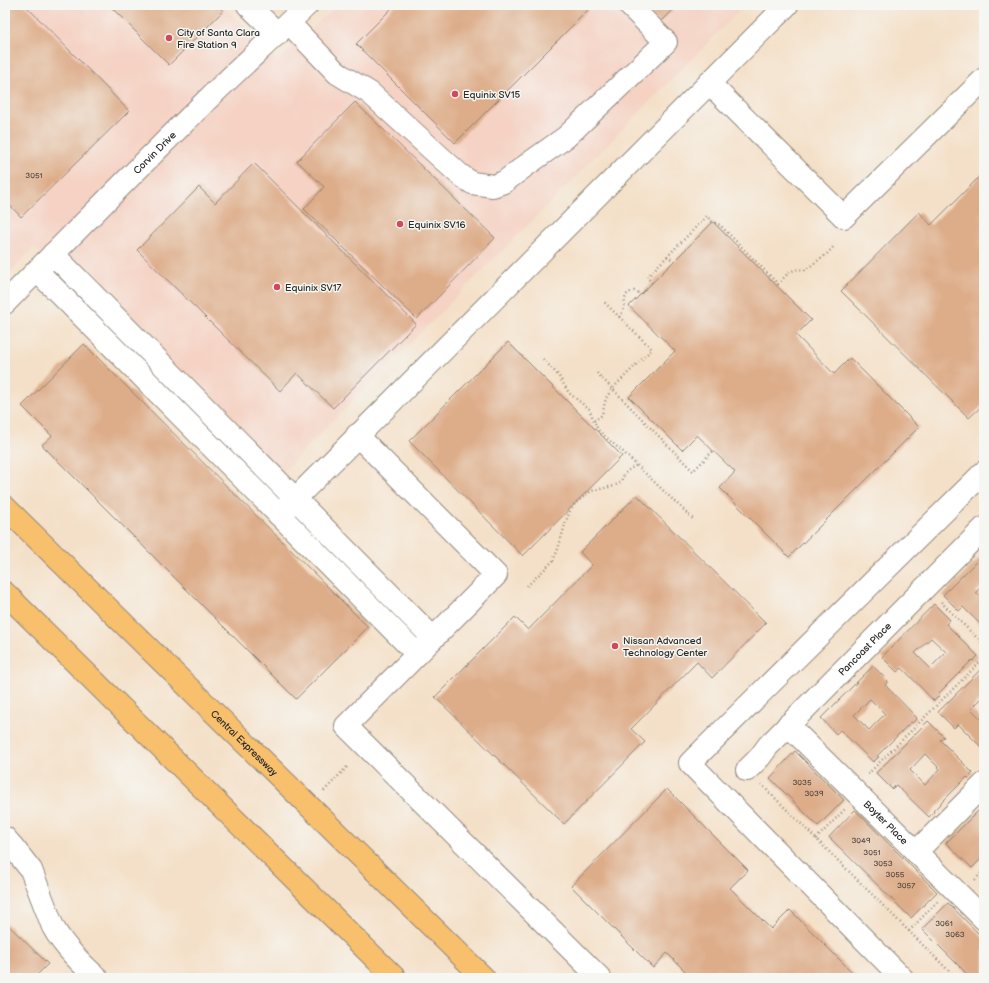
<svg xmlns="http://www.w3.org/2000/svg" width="989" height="983" font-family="'Balsamiq Sans',sans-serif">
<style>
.built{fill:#f5d2c3}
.building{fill:#ddac88;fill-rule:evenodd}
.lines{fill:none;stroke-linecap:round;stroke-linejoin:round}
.minor-casing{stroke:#90867a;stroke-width:24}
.highway-casing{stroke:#90867a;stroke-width:24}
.path{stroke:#90867a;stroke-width:2.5;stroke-dasharray:1 3;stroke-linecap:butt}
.minor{stroke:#fff;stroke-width:22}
.highway{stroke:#f8bf6c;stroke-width:22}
.poi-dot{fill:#d1495b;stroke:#f6f6f2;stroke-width:1.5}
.labels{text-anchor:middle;stroke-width:3;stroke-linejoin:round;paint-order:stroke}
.number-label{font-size:8px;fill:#584b42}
.poi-label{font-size:10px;fill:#2b2b2b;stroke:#f6f6f2;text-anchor:start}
.street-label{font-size:10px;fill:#2b2b2b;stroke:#f6f6f2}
</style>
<rect width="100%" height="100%" fill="#f6f6f2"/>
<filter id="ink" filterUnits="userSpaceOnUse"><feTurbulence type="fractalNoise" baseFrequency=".025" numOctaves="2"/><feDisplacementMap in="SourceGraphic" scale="8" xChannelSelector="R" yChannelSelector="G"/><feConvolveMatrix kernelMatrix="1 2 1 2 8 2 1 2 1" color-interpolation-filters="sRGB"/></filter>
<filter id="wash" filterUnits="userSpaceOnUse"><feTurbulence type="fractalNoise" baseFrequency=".012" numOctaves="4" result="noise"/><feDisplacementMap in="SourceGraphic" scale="16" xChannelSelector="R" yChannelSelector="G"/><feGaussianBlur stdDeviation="0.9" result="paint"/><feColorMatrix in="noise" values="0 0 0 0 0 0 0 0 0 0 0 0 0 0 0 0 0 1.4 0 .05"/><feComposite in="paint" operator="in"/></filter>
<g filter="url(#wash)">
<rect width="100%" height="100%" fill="#f4e0c8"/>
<polygon class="built" points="5,5 222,5 278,61 337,5 745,5 529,224 272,482 34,247 5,277"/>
<g id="blocks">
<g class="building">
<polygon points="5,5 25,5 129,111 21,217 5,200"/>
<polygon points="109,5 217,5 223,11 169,65"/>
<polygon points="395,5 593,5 455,143 356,44"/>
<polygon points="642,5 678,5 660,23"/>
<polygon points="355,102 495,238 417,319 304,209 324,187 297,161"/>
<polygon points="254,163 416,324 333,408 297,373 280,391 137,250 199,187 215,203"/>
<polygon points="984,172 984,404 969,418 841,291 919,212 931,225"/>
<polygon points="713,222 811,320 796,335 834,374 850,358 919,427 789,557 720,488 735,472 697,435 682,450 629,397 675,351 629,306"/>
<polygon points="508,342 622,456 523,556 409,441"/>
<polygon points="84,344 368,627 296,699 42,445 52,436 22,406"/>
<polygon points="637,495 766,623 712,678 697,662 631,729 645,742 564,824 435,697 515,617 528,630 592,565 580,552"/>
<polygon points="984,554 984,584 976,592 984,599 984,628 963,607 959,611 943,595"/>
<path d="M934,604L950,620L946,624L978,656L973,661L972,660L938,694L940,695L934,701L902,668L897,672L882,657ZM931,638L946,652L930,668L915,653Z"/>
<path d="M873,666L888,681L885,685L917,718L912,723L911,722L877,756L879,757L873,762L840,730L836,734L821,718ZM870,699L885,714L869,730L854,715Z"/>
<polygon points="984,666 984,696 971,709 984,722 984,750 958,724 954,728 938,712"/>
<path d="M928,721L944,737L940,740L973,773L968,778L967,777L933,811L934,812L929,817L896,785L892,789L876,773ZM925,754L940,769L925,785L910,770Z"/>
<polygon points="795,751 844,800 818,826 770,778"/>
<polygon points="667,789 748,870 730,888 771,929 790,910 858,978 692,978 667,953 653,968 571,886"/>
<polygon points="984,805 984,856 972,868 946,843"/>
<polygon points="855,810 937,892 911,918 829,837"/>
<polygon points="948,903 984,939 984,978 971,978 922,929"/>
<polygon points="5,922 48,964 34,978 5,978"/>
</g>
</g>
</g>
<g filter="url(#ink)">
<use href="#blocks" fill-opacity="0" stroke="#90867a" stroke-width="1"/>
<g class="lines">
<g class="minor-casing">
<g id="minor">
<polyline points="248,5 278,34"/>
<polyline points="289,23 337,73 370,93 459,174 472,183 493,186 504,182 528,164 566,137 666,42 629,5"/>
<polyline points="709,83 844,217 984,79"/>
<polyline points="53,254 433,638"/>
<polyline points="37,271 103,337 417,654"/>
<path id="s1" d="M5,303C73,234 141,165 210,97C242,66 275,36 307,5"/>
<polyline points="357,435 496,575 346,726 600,978"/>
<polyline points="279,515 787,5"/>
<path id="s2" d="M788,725L984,919"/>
<path id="s3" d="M747,770L760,757L768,746L984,528"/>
<path d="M5,838L13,847L31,870L53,927C64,947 81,963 97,978"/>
<polyline points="916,852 984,784"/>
<polyline points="902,978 690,763 984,472"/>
</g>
</g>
<g class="highway-casing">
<g id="highway">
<path id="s4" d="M5,507L484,978"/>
<polyline points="5,593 395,978"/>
</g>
</g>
<g class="path">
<polyline points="667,256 674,261"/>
<path d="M652,283L647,277L707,216L711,221L720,225L778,284C787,275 791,267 805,270L827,254L835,245"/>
<path d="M619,317C620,316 623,311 623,311C626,302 622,293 634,291L641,294"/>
<polyline points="543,359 558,375 569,393 589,409 598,430 610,441 621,450 693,519"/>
<polyline points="597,373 693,471 713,451"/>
<polyline points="594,421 602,415 606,398 612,389 652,349 604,302"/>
<path d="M527,586L553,561L558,549L566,521L570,511L575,503L591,491L614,486L621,482C624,472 628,470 637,465"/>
<polyline points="941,602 984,645"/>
<polyline points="868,774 984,658"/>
<polyline points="761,784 956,978"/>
<polyline points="324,791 348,766"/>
<polyline points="816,839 845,809"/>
<polyline points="975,880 984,870"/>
<polyline points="909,931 938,901"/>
</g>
<use href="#minor" class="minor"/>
<use href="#highway" class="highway"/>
</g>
</g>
<g class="poi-dot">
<circle cx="169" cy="38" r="4"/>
<circle cx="455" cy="94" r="4"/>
<circle cx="400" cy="224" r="4"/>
<circle cx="277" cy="287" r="4"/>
<circle cx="615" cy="646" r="4"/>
</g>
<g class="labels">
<g class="number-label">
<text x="34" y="178">3051</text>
<text x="802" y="785">3035</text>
<text x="814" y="796">3039</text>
<text x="861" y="843">3049</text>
<text x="872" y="855">3051</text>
<text x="883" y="866">3053</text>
<text x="895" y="877">3055</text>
<text x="906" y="888">3057</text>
<text x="944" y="926">3061</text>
<text x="955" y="937">3063</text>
</g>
<g class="poi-label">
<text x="177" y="36">City of Santa Clara<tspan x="177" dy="12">Fire Station 9</tspan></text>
<text x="463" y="98">Equinix SV15</text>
<text x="408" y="228">Equinix SV16</text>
<text x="285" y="291">Equinix SV17</text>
<text x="623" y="644">Nissan Advanced<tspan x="623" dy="12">Technology Center</tspan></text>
</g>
<g class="street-label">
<text dy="4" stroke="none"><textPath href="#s1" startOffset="212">Corvin Drive</textPath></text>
<text dy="4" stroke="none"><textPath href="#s3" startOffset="169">Pancoast Place</textPath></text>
<text dy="4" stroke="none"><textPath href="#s4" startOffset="336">Central Expressway</textPath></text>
<text dy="4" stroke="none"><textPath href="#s2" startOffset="138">Boyter Place</textPath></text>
</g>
</g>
<rect width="989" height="983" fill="none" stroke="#f6f6f2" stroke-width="20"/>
</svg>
